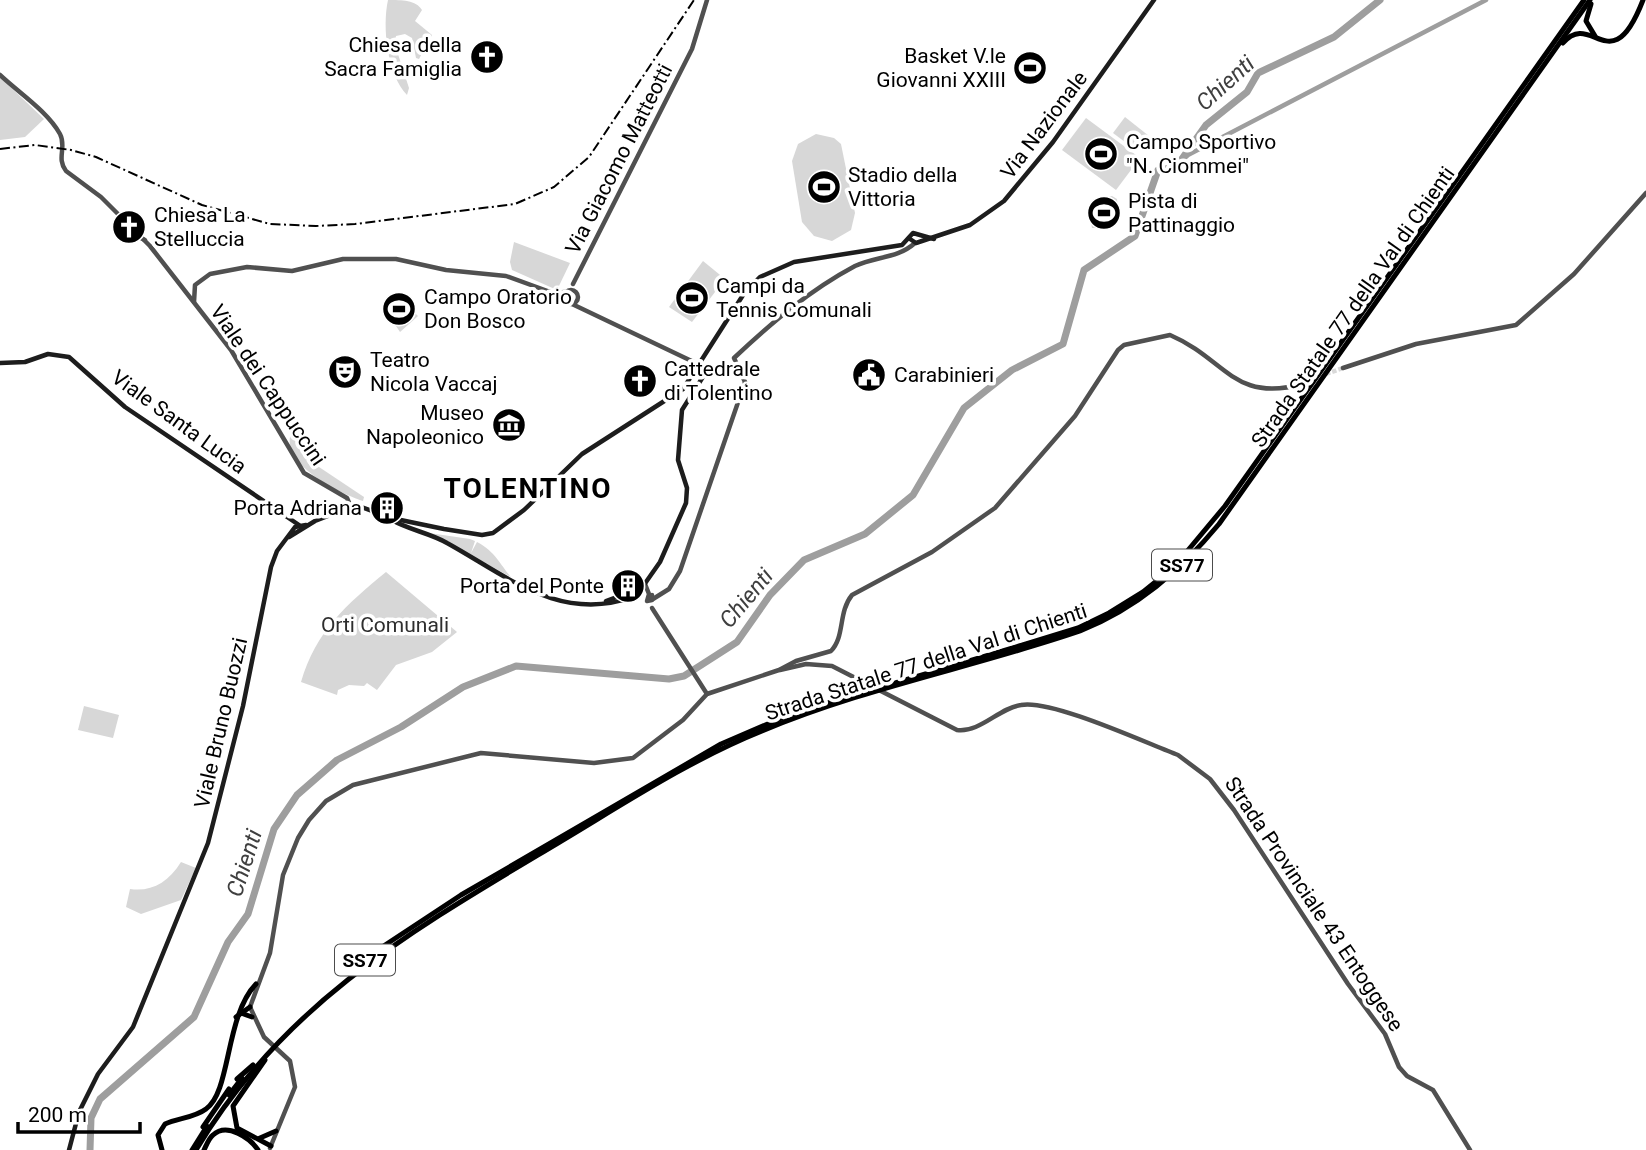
<svg xmlns="http://www.w3.org/2000/svg" width="1646" height="1150" font-family="Roboto,sans-serif">
<style>
.green{fill:#d7d7d7}
.lines{fill:none;stroke-linecap:round;stroke-linejoin:round}
.canal{stroke:#9e9e9e;stroke-width:4.5}
.river{stroke:#9e9e9e;stroke-width:7}
.tertiary-tunnel{stroke:#d9d9d9;stroke-width:4.5;stroke-dasharray:4.5 2;stroke-linecap:butt}
.tertiary{stroke:#505050;stroke-width:4.5}
.secondary{stroke:#1d1d1d;stroke-width:4.5}
.trunk{stroke:#000;stroke-width:5}
.rail{stroke:#000;stroke-width:2;stroke-dasharray:10 3.5 2 3.5;stroke-linecap:butt}
.labels{text-anchor:middle;stroke-width:7;stroke-linejoin:round;paint-order:stroke}
.shield{fill:#fff;stroke:#4c4c4c;stroke-width:2}
.shield-label{font-size:19px;font-weight:bold;fill:#000}
.poi-label{font-size:21px;fill:#000;stroke:#fff;text-anchor:start}
.street-label{font-size:21px;fill:#000;stroke:#fff}
.park-label{font-size:21px;fill:#2e2e2e;stroke:#fff}
.water-label{font-size:23px;font-style:italic;fill:#3f3f3f;stroke:#fff}
.district-label{font-size:28px;font-weight:bold;letter-spacing:2px;fill:#000;stroke:#fff}
</style>
<rect width="100%" height="100%" fill="#fff"/>
<g class="green">
<path d="M388,0C402,0 416,0 422,10L415,21L432,35L419,59L416,58L412,38L405,34L396,36L395,45L409,88L407,95C387,74 382,27 388,0Z"/>
<polygon points="0,77 44,119 25,137 0,140"/>
<polygon points="1125,117 1149,136 1137,151 1113,133"/>
<polygon points="1086,118 1140,158 1116,190 1062,150"/>
<polygon points="816,134 834,138 841,144 855,213 851,230 832,241 814,236 802,222 792,161 798,144"/>
<polygon points="1112,196 1117,199 1118,207 1103,228 1092,228 1090,218 1104,198"/>
<polygon points="514,242 570,263 557,290 512,270 510,262"/>
<polygon points="703,261 725,279 692,322 669,307"/>
<polygon points="395,294 418,316 400,332 390,317 393,314 384,305"/>
<path d="M291,433L316,465L364,497L363,501C339,493 280,464 291,433Z"/>
<path d="M429,533L470,539L475,541L471,553L477,542C496,552 501,566 511,577Z"/>
<path d="M386,572L457,632L432,652L396,665L377,690L367,683L364,686L349,685L338,690L337,695L301,682C316,631 346,605 386,572Z"/>
<polygon points="84,706 119,715 113,738 78,730"/>
<path d="M181,862L196,868L181,900L141,914L126,907L130,889C151,892 168,883 181,862Z"/>
</g>
<g class="lines">
<polyline class="canal" points="1179,163 1188,155 1486,0"/>
<polyline class="river" points="90,1150 91,1118 100,1099 194,1017 228,942 248,914 274,829 297,795 337,760 401,727 463,687 516,666 669,679 684,676 737,642 770,595 804,560 865,534 913,495 964,408 1012,370 1063,344 1084,270 1135,236 1158,170 1171,168 1179,163 1206,125 1247,92 1258,73 1334,37 1380,0"/>
<polyline class="tertiary-tunnel" points="1326,374 1343,368"/>
<g class="tertiary">
<path d="M0,75C19,93 47,111 60,134C67,147 56,158 66,171L101,197L150,246L231,350L304,473L347,498L350,505"/>
<polyline points="121,219 130,233 145,240"/>
<polyline points="573,284 692,49 707,0"/>
<circle cx="571" cy="297" r="7"/>
<polyline points="194,302 195,285 210,274 247,267 292,271 343,259 396,259 446,270 506,276 553,293 565,292"/>
<polyline points="572,304 700,365"/>
<polyline points="1343,368 1416,344 1516,325 1574,274 1646,193"/>
<polyline points="645,584 649,594 647,601 652,600 652,595"/>
<path d="M653,599L669,589L680,571L745,382L734,358C771,323 810,290 855,266C876,256 897,259 915,243"/>
<polyline points="652,608 707,694"/>
<path d="M780,670L806,664L832,666L957,730C980,733 999,708 1021,705C1051,699 1146,743 1178,755L1210,779L1234,810L1348,984L1385,1034L1399,1067L1407,1076L1433,1090L1470,1150"/>
<path d="M270,1148L295,1087L290,1061L264,1037L250,1007L270,953L283,875L298,838L309,820L326,801L353,785L481,753L594,763L633,758L683,720L707,694L779,670L796,661L831,651C845,637 838,612 852,595L932,552L995,508L1075,416L1118,350L1124,345L1170,335C1226,359 1233,403 1303,384"/>
</g>
<g class="secondary">
<polyline points="910,239 916,243 970,225 1004,201 1053,142 1154,0"/>
<polyline points="0,363 25,362 48,354 69,357 125,407 299,525"/>
<path d="M392,520C409,530 430,533 447,543C507,576 560,623 633,597L639,592L660,562L686,503L687,488L678,460L682,410L706,372L700,365"/>
<polyline points="289,537 315,521 356,505 391,518 444,529 482,535 493,533 524,510 582,454 683,389 745,292 760,277 794,262 902,245 913,233 934,239"/>
<polyline points="606,601 630,592"/>
<polyline points="69,1150 79,1112 98,1074 133,1027 208,843 243,706 271,567 277,551 295,527 306,525"/>
</g>
<g class="trunk">
<polyline points="1591,4 1586,21 1595,36"/>
<path d="M1563,43C1592,9 1611,83 1643,0"/>
<polyline points="373,953 461,895 721,744 791,714 1026,644 1078,628 1109,613 1143,592 1174,567 1225,506 1584,0"/>
<polyline points="241,1013 252,1017"/>
<polyline points="236,1017 250,1007"/>
<polyline points="265,1060 233,1106 237,1128 271,1146"/>
<polyline points="237,1079 253,1065"/>
<polyline points="229,1095 242,1078"/>
<polyline points="203,1127 229,1089"/>
<polyline points="260,1138 276,1131"/>
<path d="M162,1150L158,1135L165,1124C178,1118 194,1118 206,1109C231,1092 225,1016 256,984"/>
<polyline points="192,1150 207,1126"/>
<path d="M196,1150C284,1002 416,928 558,843C625,803 690,760 762,731C864,688 975,667 1080,631C1137,608 1180,571 1219,524L1590,0"/>
<path d="M204,1150C206,1146 209,1138 213,1135C227,1122 250,1138 258,1150"/>
</g>
<polyline class="rail" points="0,149 35,145 71,150 96,157 202,205 270,224 316,226 355,224 515,204 554,187 589,157 694,0"/>
</g>
<defs>
<g id="church-disc" transform="scale(1.75)"><circle r="9.5" fill="#000" stroke="#fff"/><path d="M-1.2-6h2.4v3.5h3.3v2.4h-3.3V6h-2.4V-.1h-3.3v-2.4h3.3Z" fill="#fff"/></g>
<g id="stadium-disc" transform="scale(1.75)"><circle r="9.5" fill="#000" stroke="#fff"/><path d="M0-5a6.5 5 0 1 0 0 10a6.5 5 0 1 0 0-10ZM-3.5-1.8h7v3.6h-7Z" fill="#fff"/></g>
<g id="theatre-disc" transform="scale(1.75)"><circle r="9.5" fill="#000" stroke="#fff"/><path d="M-5-5.5Q0-4 5-5.5V0Q5 5 0 6Q-5 5-5 0ZM-3.3-2.5H-1v1.5H-3.3ZM1-2.5H3.3v1.5H1ZM-2.8 1Q0 5.5 2.8 1Z" fill="#fff"/></g>
<g id="civic-disc" transform="scale(1.75)"><circle r="9.5" fill="#000" stroke="#fff"/><path d="M-.6-6.5H3V-4.5H.6V-3L4-1V1h2V6H-6V1h2V-1L-.6-3ZM-1.2 2.5V6h2.4V2.5Z" fill="#fff"/></g>
<g id="museum-disc" transform="scale(1.75)"><circle r="9.5" fill="#000" stroke="#fff"/><path d="M0-6L6-3V-2H-6V-3ZM-5-1h2V3h-2ZM-1-1h2V3h-2ZM3-1h2V3H3ZM-6 4H6V6H-6Z" fill="#fff"/></g>
<g id="building-disc" transform="scale(1.75)"><circle r="9.5" fill="#000" stroke="#fff"/><path d="M-4-6H4V6H1V3H-1V6H-4ZM-2.5-4.3h1.7v1.8h-1.7ZM.8-4.3h1.7v1.8H.8ZM-2.5-1h1.7V.8h-1.7ZM.8-1h1.7V.8H.8Z" fill="#fff"/></g>
</defs>
<g fill-rule="evenodd">
<use href="#church-disc" x="487" y="57"/>
<use href="#stadium-disc" x="1030" y="68"/>
<use href="#stadium-disc" x="1101" y="154"/>
<use href="#stadium-disc" x="824" y="187"/>
<use href="#stadium-disc" x="1104" y="213"/>
<use href="#church-disc" x="129" y="227"/>
<use href="#stadium-disc" x="692" y="298"/>
<use href="#stadium-disc" x="399" y="309"/>
<use href="#theatre-disc" x="345" y="372"/>
<use href="#civic-disc" x="869" y="375"/>
<use href="#church-disc" x="640" y="381"/>
<use href="#museum-disc" x="509" y="425"/>
<use href="#building-disc" x="387" y="508"/>
<use href="#building-disc" x="628" y="586"/>
</g>
<g class="labels">
<g class="shield">
<rect x="1152" y="549.5" width="60" height="31" rx="5"/>
<rect x="335" y="944.5" width="60" height="31" rx="5"/>
</g>
<g class="shield-label">
<text x="1182" y="572">SS77</text>
<text x="365" y="967">SS77</text>
</g>
<g class="poi-label">
<text x="462" y="52" text-anchor="end">Chiesa della<tspan x="462" dy="24">Sacra Famiglia</tspan></text>
<text x="1006" y="63" text-anchor="end">Basket V.le<tspan x="1006" dy="24">Giovanni XXIII</tspan></text>
<text x="1126" y="149">Campo Sportivo<tspan x="1126" dy="24">"N. Ciommei"</tspan></text>
<text x="848" y="182">Stadio della<tspan x="848" dy="24">Vittoria</tspan></text>
<text x="1128" y="208">Pista di<tspan x="1128" dy="24">Pattinaggio</tspan></text>
<text x="154" y="222">Chiesa La<tspan x="154" dy="24">Stelluccia</tspan></text>
<text x="716" y="293">Campi da<tspan x="716" dy="24">Tennis Comunali</tspan></text>
<text x="424" y="304">Campo Oratorio<tspan x="424" dy="24">Don Bosco</tspan></text>
<text x="370" y="367">Teatro<tspan x="370" dy="24">Nicola Vaccaj</tspan></text>
<text x="664" y="376">Cattedrale<tspan x="664" dy="24">di Tolentino</tspan></text>
<text x="894" y="382">Carabinieri</text>
<text x="484" y="420" text-anchor="end">Museo<tspan x="484" dy="24">Napoleonico</tspan></text>
<text x="362" y="515" text-anchor="end">Porta Adriana</text>
<text x="604" y="593" text-anchor="end">Porta del Ponte</text>
</g>
<g class="street-label">
<text transform="translate(1044 125) rotate(-53)" y="7">Via Nazionale</text>
<text transform="translate(619 159) rotate(-63)" y="7">Via Giacomo Matteotti</text>
<text transform="translate(1353 307) rotate(-55)" y="7">Strada Statale 77 della Val di Chienti</text>
<text transform="translate(268 385) rotate(56)" y="7">Viale dei Cappuccini</text>
<text transform="translate(179 422) rotate(36)" y="7">Viale Santa Lucia</text>
<text transform="translate(926 662) rotate(-18)" y="7">Strada Statale 77 della Val di Chienti</text>
<text transform="translate(221 723) rotate(-77)" y="7">Viale Bruno Buozzi</text>
<text transform="translate(1314 904) rotate(56)" y="7">Strada Provinciale 43 Entoggese</text>
</g>
<g class="park-label">
<text x="385" y="632">Orti Comunali</text>
</g>
<g class="water-label">
<text transform="translate(1225 83) rotate(-42)" y="8">Chienti</text>
<text transform="translate(746 598) rotate(-50)" y="8">Chienti</text>
<text transform="translate(244 863) rotate(-72)" y="8">Chienti</text>
</g>
<g class="district-label">
<text x="528" y="498">TOLENTINO</text>
</g>
</g>
<path d="M18 1122v10h122v-10" fill="none" stroke="#000000" stroke-width="3.5"/>
<text x="28" y="1122" font-size="21" fill="#000000" stroke="#ffffff" stroke-width="5" paint-order="stroke">200 m</text>
</svg>
